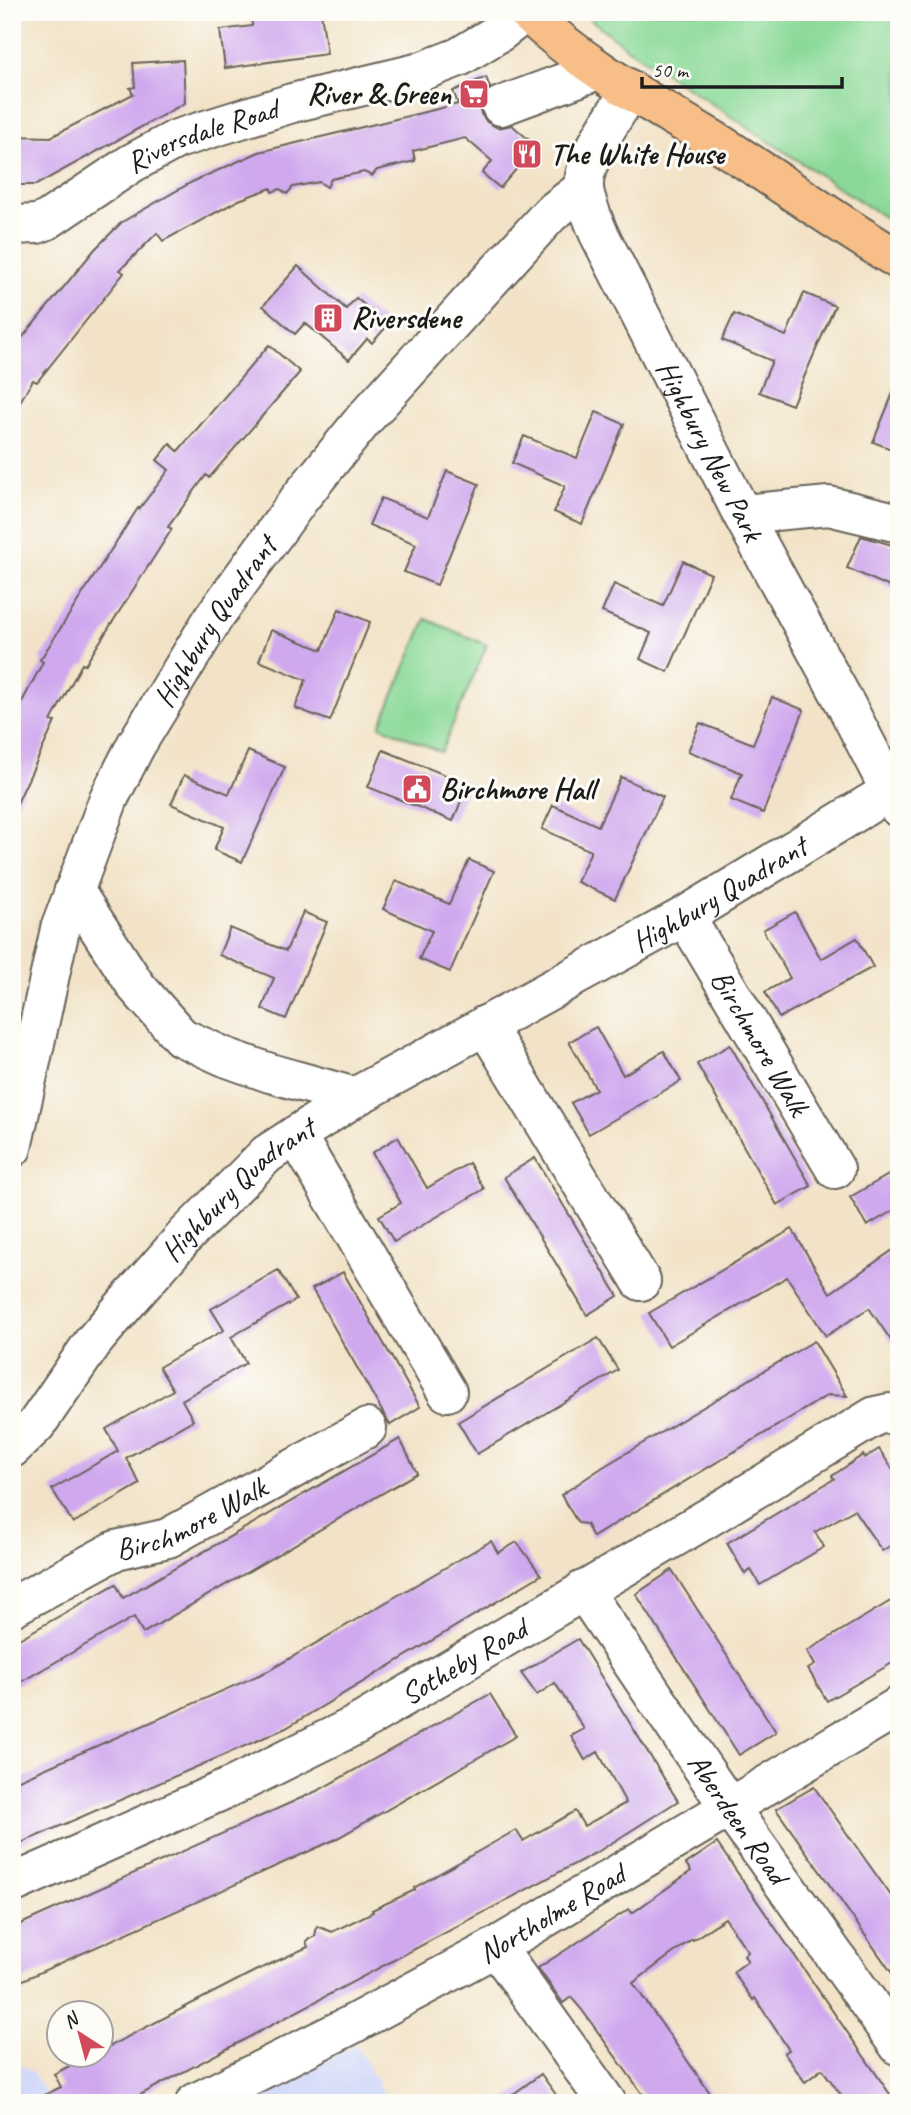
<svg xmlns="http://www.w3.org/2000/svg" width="911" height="2115" font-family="Caveat,sans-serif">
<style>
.built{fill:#d2d9f9}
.green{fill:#8ad998;stroke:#537a5a;stroke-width:2}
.building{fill:#cfa8ee}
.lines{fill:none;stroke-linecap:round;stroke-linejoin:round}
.minor-casing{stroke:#676258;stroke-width:42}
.major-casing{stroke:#676258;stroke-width:42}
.minor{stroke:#fff;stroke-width:38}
.major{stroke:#f7be87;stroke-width:38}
.labels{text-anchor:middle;stroke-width:6;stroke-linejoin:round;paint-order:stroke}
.poi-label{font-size:30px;font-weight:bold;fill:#1c1c1c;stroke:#fdfcf7;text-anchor:start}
.street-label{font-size:30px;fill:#1c1c1c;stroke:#fdfcf7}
</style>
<rect width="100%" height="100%" fill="#fdfcf7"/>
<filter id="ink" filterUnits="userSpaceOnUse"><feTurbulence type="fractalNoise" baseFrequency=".0143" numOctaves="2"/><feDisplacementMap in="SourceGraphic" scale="14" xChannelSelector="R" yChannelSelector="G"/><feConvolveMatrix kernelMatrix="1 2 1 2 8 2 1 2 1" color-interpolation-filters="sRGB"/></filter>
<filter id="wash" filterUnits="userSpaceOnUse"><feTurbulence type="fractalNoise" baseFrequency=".00686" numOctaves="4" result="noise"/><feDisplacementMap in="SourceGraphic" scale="28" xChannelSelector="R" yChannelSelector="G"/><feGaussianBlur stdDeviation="1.57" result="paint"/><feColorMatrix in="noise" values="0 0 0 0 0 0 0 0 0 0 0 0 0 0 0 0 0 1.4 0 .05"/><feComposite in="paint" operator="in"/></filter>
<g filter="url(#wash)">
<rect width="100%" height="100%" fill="#f2e3c8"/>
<g class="built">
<polygon points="356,2045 389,2103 240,2103"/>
<polygon points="12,2060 33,2073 51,2103 12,2103"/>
</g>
<g class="green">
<polygon points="581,12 899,12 899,227 627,48"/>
<polygon points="426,619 487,645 441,752 380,726"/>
</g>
<g id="blocks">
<g class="building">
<polygon points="251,12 321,12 327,54 225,68 220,30 252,26"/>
<polygon points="183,60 185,103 36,185 12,185 12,136 51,137 133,94 130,88 135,87 133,63"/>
<polygon points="486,77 490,88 484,93 479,103 481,114 487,122 498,128 512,125 536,146 500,188 482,173 492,161 465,138 413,151 415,161 377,170 372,176 364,172 331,179 327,187 319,182 293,187 287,194 280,189 272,192 271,188 239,200 163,241 157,233 120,270 124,273 37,382 33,380 12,415 12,350 95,249 122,222 192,182 259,152 458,104 453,91"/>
<polygon points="298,266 346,309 356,298 388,325 372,343 367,339 349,360 305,323 295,334 263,306"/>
<polygon points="804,293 835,306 792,405 759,392 772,361 722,340 734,314 786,336"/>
<polygon points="269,345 300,372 209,478 206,475 168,527 172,529 85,665 82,664 51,721 55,722 12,814 12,721 43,662 40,660 138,508 139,509 169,470 157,460 170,444 178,451"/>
<polygon points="898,381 899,381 899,452 873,442"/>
<polygon points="596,412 624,424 582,524 554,512 565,486 512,463 524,436 577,458"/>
<polygon points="447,471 479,484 437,585 404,572 416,544 369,525 381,498 428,517"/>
<polygon points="861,536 899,547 899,591 847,568"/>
<polygon points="683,561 711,574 668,672 640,659 651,633 602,612 614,584 663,606"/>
<polygon points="339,609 370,622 330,721 295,708 306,680 259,661 271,630 322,650"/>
<polygon points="772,697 804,710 763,813 731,800 742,773 688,751 700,723 753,744"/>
<polygon points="383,750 468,784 453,821 368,787"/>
<polygon points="248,751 285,767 242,862 214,850 224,827 171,804 184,775 229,794"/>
<polygon points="621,777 663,797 615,899 577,882 591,851 542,829 553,805 598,826"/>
<polygon points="469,860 494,871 450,972 419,959 432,931 383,909 396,881 449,904"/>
<polygon points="303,912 327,922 286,1019 262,1009 274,978 219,955 230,928 286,951"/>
<polygon points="795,912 821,959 857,938 873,967 779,1018 765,992 790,978 763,930"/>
<polygon points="596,1027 623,1075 664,1051 681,1081 589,1134 571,1103 596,1089 569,1042"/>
<polygon points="730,1045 811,1186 777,1205 697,1064"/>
<polygon points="398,1137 427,1188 469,1163 484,1189 394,1242 379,1216 401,1203 372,1153"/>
<polygon points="535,1158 618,1296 587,1315 504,1177"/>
<polygon points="899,1169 899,1207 867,1226 850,1197"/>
<polygon points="792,1229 830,1293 899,1246 899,1352 869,1308 826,1336 787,1277 669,1346 649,1313"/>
<polygon points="278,1270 296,1300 231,1337 246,1363 182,1400 193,1420 126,1458 140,1484 73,1523 52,1489 118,1451 106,1429 173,1390 159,1367 224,1330 211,1309"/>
<polygon points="343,1272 420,1407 390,1425 312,1289"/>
<polygon points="598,1338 618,1370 477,1454 458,1422"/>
<polygon points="814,1341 847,1396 828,1395 593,1537 586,1524 578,1523 561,1495 603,1467"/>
<polygon points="400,1439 417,1473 143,1633 134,1617 12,1687 12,1643 116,1584 123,1598"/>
<polygon points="879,1449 899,1479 899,1540 882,1551 854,1510 815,1532 824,1547 760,1585 751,1570 745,1574 727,1543 834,1479 832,1476 863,1455 865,1458"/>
<polygon points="491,1541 498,1553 517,1542 541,1575 286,1728 12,1847 12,1783 268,1671"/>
<polygon points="672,1570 776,1732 739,1755 636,1594"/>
<polygon points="899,1596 899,1659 827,1701 808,1669 815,1665 807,1651"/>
<polygon points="578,1639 678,1801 599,1851 125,2103 28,2103 61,2087 54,2074 90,2055 102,2055 102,2050 255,1971 308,1947 306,1941 315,1936 317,1926 332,1932 373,1912 372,1910 415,1890 414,1888 516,1830 523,1841 575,1811 584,1826 626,1803 598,1752 585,1760 571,1736 584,1729 555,1683 537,1695 521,1673"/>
<polygon points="490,1694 516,1736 334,1840 12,1985 12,1928 319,1790"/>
<polygon points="814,1787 899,1907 899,1983 776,1809"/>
<polygon points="717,1843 896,2103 847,2103 822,2069 805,2082 784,2053 789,2050 755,1998 753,2000 733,1972 748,1961 744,1956 748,1952 725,1918 693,1940 692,1939 633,1983 717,2103 649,2103 582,2010 571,1997 563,2003 538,1968 629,1909 632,1913 691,1871 686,1864"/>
<polygon points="541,2074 562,2103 501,2103"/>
</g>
</g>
</g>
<g filter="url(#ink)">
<use href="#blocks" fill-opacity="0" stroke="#676258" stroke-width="2"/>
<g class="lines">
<g class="minor-casing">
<g id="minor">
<path id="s1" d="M631,90C616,113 581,162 584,189C586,203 593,219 598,232L742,514L847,707L899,808"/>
<polyline points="501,106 598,70"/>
<path id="s2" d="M12,225L37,224L47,220L132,163L177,139L292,103L417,73L459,57L500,32L526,12"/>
<polyline points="742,514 829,506 899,523"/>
<polyline points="74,890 136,986 181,1037 225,1057 270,1073 355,1097"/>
<path id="s3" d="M685,916L835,1169"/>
<polyline points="485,1025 641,1281"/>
<polyline points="296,1135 447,1392"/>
<path id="s4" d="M12,1148L60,929L109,798L136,745L214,617L300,498L365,418L550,214L584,188"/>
<path id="s5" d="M12,1448L36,1425L93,1342L128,1301L186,1235L267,1154L355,1097L685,916L889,792"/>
<path id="s6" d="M583,1590L729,1807L899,2046"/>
<path id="s7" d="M12,1607L116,1550L168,1538L367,1428"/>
<path id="s8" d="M12,1884L235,1785L356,1725L711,1516L875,1416L889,1413L899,1418"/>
<polyline points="496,1947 607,2103"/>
<path id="s9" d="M195,2103L349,2026L496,1947L899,1706"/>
</g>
</g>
<g class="major-casing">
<path id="major" d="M527,12C585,68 652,103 720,144C781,182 838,224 899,260"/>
</g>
<use href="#minor" class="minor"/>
<use href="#major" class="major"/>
</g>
</g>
<defs>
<g id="supermarket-square" transform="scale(1.575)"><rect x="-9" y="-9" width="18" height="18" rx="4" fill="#d1495b" stroke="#fdfcf7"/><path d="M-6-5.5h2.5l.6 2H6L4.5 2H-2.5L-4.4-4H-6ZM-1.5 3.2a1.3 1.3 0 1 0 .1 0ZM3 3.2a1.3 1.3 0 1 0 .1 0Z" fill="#fff"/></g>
<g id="restaurant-square" transform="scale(1.575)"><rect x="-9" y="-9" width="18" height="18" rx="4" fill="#d1495b" stroke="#fdfcf7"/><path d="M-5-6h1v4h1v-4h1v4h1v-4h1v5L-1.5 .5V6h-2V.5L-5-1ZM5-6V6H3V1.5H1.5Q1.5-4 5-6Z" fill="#fff"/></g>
<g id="building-square" transform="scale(1.575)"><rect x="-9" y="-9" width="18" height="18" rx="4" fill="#d1495b" stroke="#fdfcf7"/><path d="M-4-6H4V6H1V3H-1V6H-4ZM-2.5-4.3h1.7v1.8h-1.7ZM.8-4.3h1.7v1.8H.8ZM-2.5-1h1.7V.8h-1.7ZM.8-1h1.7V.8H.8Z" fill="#fff"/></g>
<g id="civic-square" transform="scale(1.575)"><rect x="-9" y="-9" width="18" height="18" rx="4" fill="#d1495b" stroke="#fdfcf7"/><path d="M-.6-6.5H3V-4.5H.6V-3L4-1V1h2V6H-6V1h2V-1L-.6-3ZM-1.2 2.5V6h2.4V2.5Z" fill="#fff"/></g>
</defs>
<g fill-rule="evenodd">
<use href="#supermarket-square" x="474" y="94"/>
<use href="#restaurant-square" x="527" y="154"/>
<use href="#building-square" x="328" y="318"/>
<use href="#civic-square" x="417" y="789"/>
</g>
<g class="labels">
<g class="poi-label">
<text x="451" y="104" text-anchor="end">River &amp; Green</text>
<text x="550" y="164">The White House</text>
<text x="351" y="328">Riversdene</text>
<text x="440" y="799">Birchmore Hall</text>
</g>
<g class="street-label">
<text dy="10" stroke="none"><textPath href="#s2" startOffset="214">Riversdale Road</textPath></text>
<text dy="10" stroke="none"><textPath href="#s1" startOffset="402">Highbury New Park</textPath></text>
<text dy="10" stroke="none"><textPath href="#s4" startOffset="570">Highbury Quadrant</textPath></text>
<text dy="10" stroke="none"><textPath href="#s5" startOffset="912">Highbury Quadrant</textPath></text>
<text dy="10" stroke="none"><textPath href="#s3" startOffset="147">Birchmore Walk</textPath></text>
<text dy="10" stroke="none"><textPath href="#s5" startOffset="345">Highbury Quadrant</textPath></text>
<text dy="10" stroke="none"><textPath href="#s7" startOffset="200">Birchmore Walk</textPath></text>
<text dy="10" stroke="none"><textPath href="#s8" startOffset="504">Sotheby Road</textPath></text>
<text dy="10" stroke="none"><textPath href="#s6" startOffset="276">Aberdeen Road</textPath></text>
<text dy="10" stroke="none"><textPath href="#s9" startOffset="404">Northolme Road</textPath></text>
</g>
</g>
<rect width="911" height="2115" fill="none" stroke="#fdfcf7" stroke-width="42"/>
<g transform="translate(80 2034) rotate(324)"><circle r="33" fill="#fdfcf7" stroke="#a3a29f" stroke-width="2"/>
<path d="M0-5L12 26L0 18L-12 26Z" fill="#d1495b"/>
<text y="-10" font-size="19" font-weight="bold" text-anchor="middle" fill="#1c1c1c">N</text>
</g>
<path d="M642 77v10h200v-10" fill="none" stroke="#1c1c1c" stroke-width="3.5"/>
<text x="652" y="77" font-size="21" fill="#1c1c1c" stroke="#fdfcf7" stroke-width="5" paint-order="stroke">50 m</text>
</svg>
